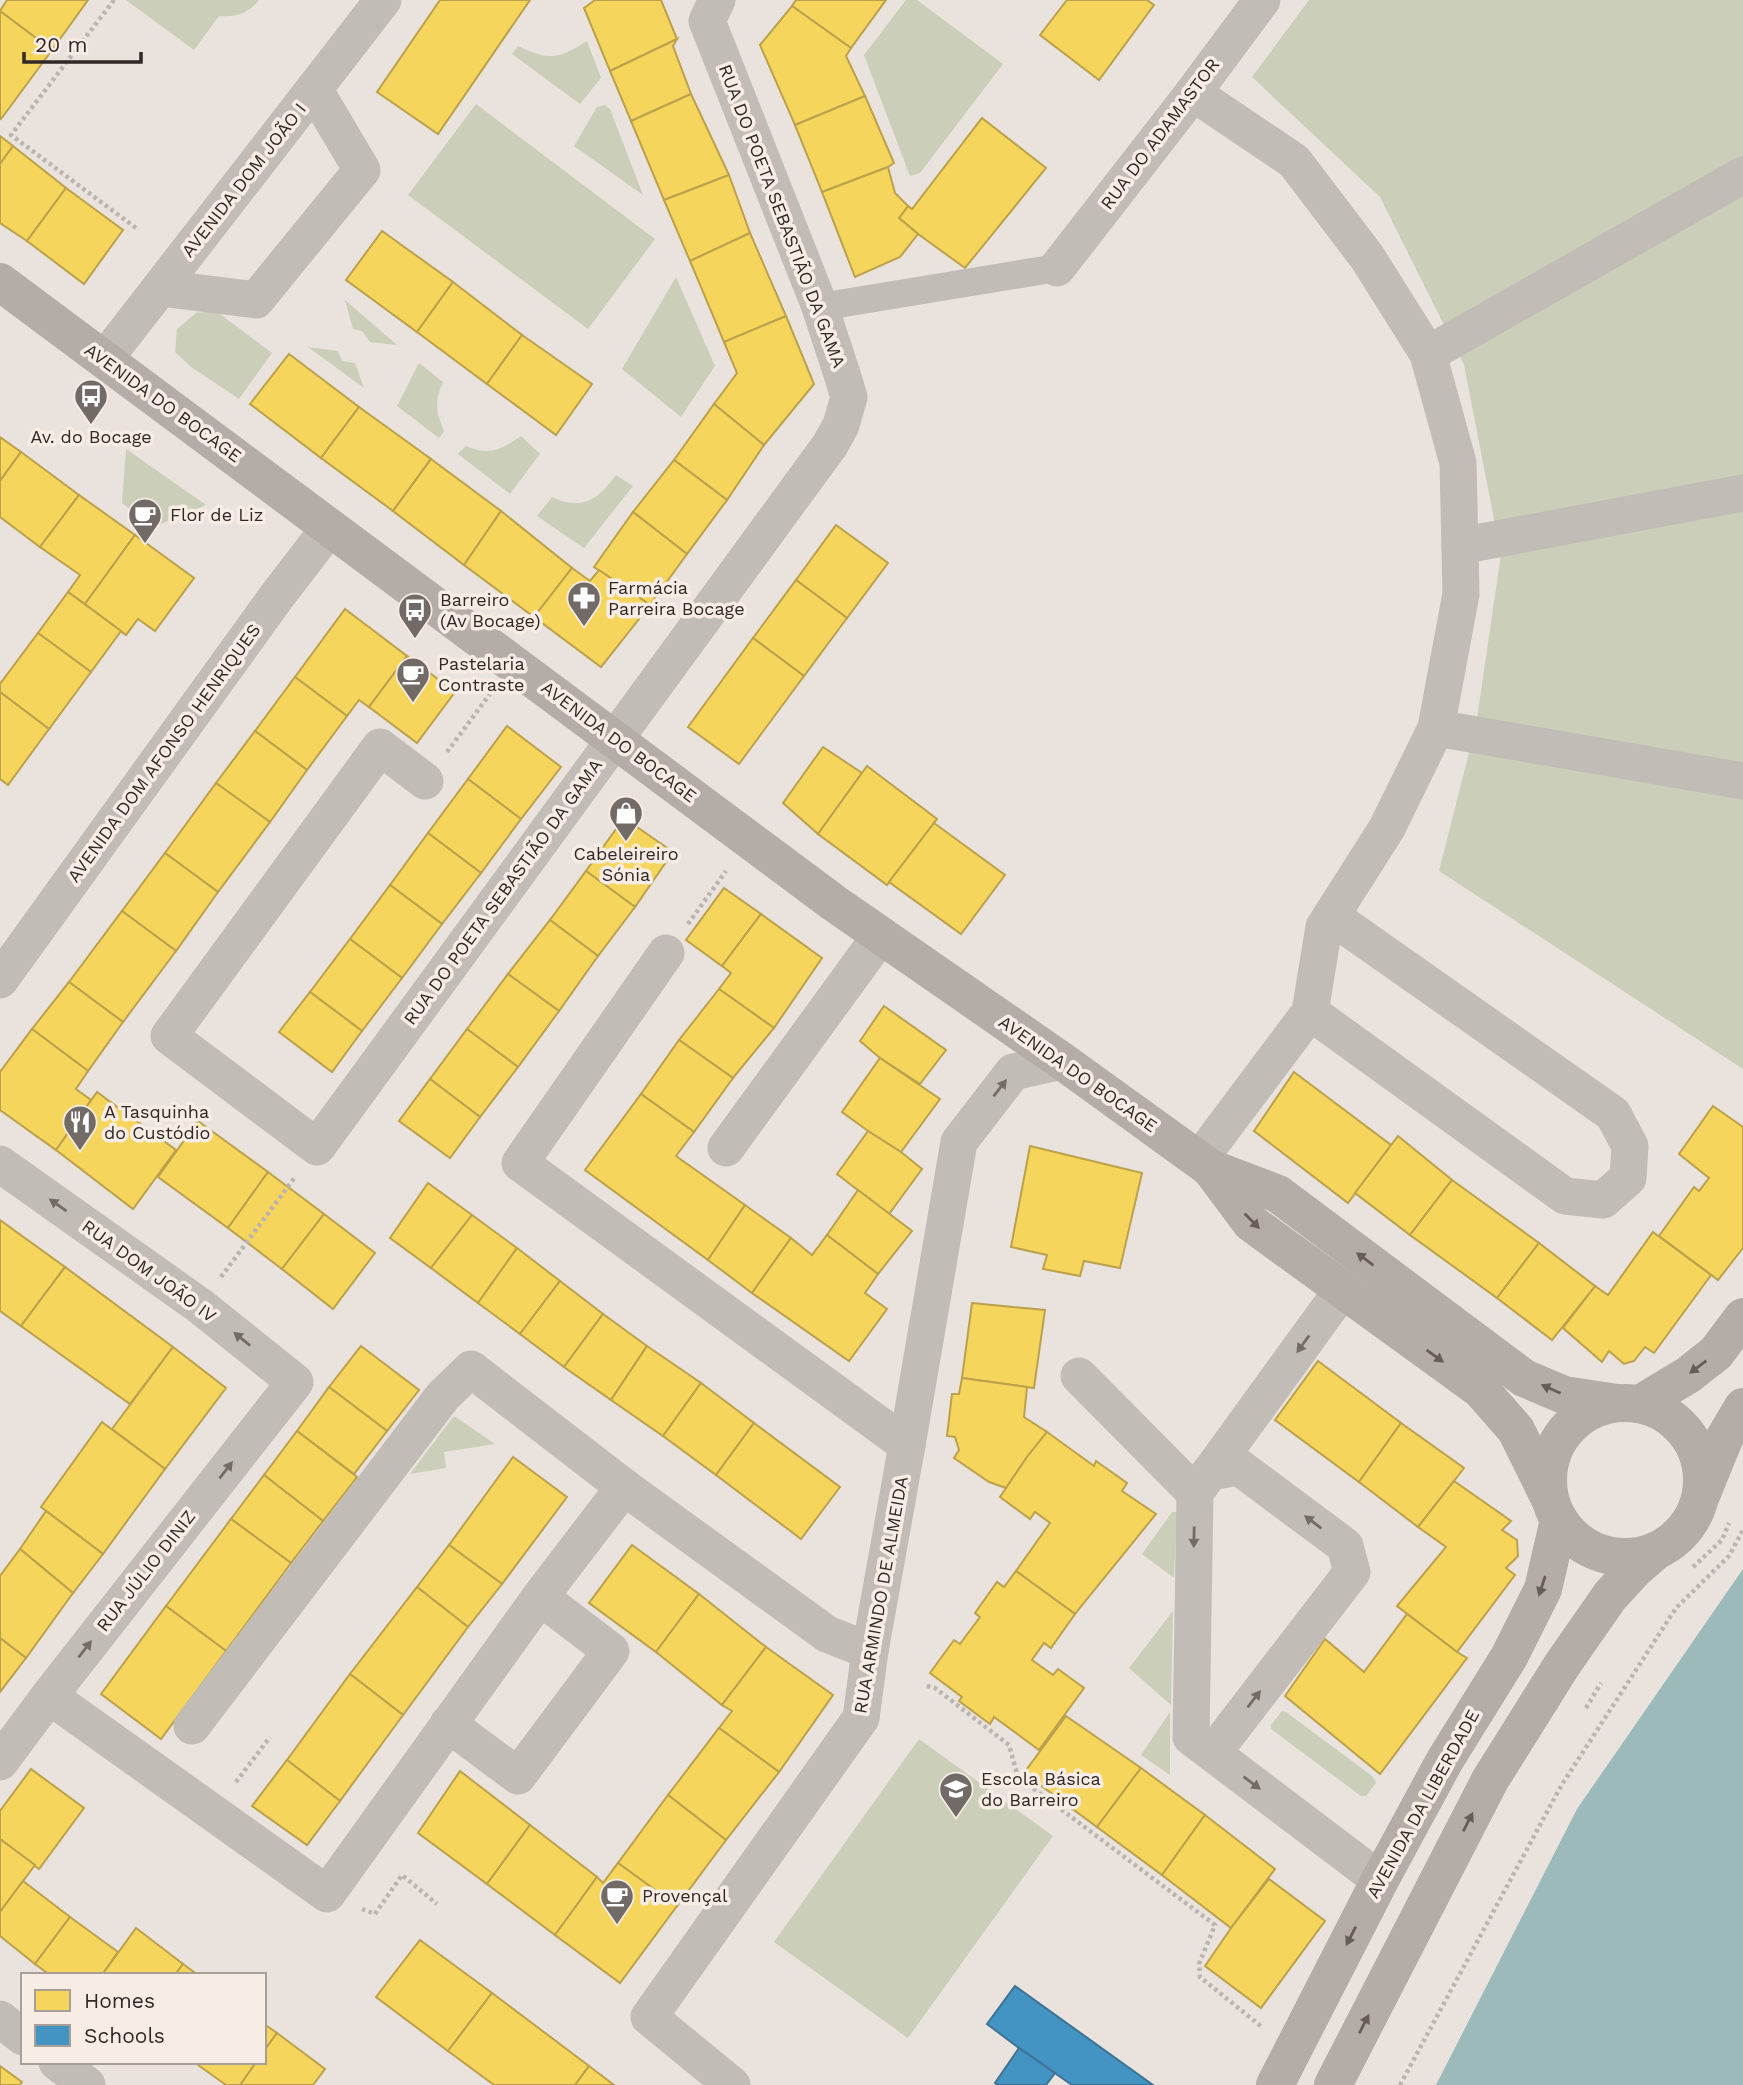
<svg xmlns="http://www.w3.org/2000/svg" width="1743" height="2085" font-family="'Work Sans',sans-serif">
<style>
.green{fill:#cbceb8}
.water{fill:#9bbab9}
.homes{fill:#f6d55c;stroke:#bba14c;stroke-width:2}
.schools{fill:#4393c3;stroke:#3e7394;stroke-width:2}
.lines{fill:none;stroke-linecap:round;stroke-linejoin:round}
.path{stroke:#bbb4b0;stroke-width:4.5;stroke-dasharray:3.5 3.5;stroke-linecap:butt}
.pedestrian{stroke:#c2bcb7;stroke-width:28}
.minor{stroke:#c2bcb7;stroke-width:37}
.secondary{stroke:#b3aca7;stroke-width:38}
.oneway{fill:#736b67}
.oneway2{fill:#665d5a}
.labels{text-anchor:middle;stroke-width:7;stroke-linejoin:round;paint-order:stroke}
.street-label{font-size:18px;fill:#322926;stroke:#f7ede4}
.poi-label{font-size:18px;fill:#322926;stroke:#f7ede4;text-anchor:start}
</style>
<rect width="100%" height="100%" fill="#eae3dd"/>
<g class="green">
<path d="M126,0H259C248,14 236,17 219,16L194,50Z"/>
<polygon points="906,0 917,0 1003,64 920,173 910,176 864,55"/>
<polygon points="1309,0 1743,0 1743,1069 1439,871 1476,725 1501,555 1464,365 1380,197 1252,77"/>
<path d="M587,41L601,78L580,104L512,54L518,46C549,61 559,59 587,41Z"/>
<polygon points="476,104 655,239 588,329 408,195"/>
<polygon points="605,105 610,109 643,195 574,146 597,107"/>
<polygon points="676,277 715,366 681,417 622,369"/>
<polygon points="345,300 397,345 370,342 362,331 353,329"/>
<polygon points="216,311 272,353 239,399 191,367 175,352 177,329 196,313"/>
<polygon points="308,347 338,351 342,361 355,363 364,388"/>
<path d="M419,363L443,382C434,403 436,410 444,431L439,438L397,406Z"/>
<path d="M521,436L540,454L510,494L458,454L466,446C489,456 501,450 521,436Z"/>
<polygon points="126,449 206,505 154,527 122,503"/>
<path d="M616,475L633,486L584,548L537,516L552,497C582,511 598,500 616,475Z"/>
<polygon points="454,1416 495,1444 444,1452 446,1468 410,1474"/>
<polygon points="1172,1512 1177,1512 1174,1578 1142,1554"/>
<polygon points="1173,1611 1171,1705 1129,1668"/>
<polygon points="1282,1711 1286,1712 1372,1776 1376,1783 1366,1796 1361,1796 1271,1729 1271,1725"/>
<polygon points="1170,1712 1170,1775 1141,1755"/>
<polygon points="919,1739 1053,1836 908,2038 774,1942"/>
</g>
<polygon class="water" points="1743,1569 1743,2085 1436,2085 1577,1809"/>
<g class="homes">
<polygon points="7,0 88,0 52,50 0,11"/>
<polygon points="440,0 530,0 438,134 377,92"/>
<polygon points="595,0 661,0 677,39 610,71 584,8"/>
<polygon points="796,0 886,0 851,48 792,6"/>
<polygon points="1067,0 1147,0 1154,5 1099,80 1040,35"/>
<polygon points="792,6 851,48 846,56 865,96 795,125 760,45"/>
<polygon points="0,11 52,50 1,119 0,118"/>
<polygon points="677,39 673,46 691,94 631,121 610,71"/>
<polygon points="691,94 729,175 664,200 631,121"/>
<polygon points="865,96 894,163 888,167 822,192 795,125"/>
<polygon points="982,118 1046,168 965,268 918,234 899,218 908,206 912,209"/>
<polygon points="0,136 13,146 0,164"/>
<polygon points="13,146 66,188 27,241 0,223 0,164"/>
<polygon points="888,167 895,193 908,206 899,218 918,234 900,257 855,277 822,192"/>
<polygon points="729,175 750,233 690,261 664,200"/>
<polygon points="66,188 123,230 84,284 27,241"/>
<polygon points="382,231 453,282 417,332 346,280"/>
<polygon points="750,233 786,316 724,342 690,261"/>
<polygon points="453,282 522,335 487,384 417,332"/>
<polygon points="786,316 814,384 764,445 714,404 737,373 724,342"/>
<polygon points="522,335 592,384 556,435 487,384"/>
<polygon points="289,354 359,407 321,458 250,404"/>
<polygon points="714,404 764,445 727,500 674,460"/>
<polygon points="359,407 431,459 393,511 321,458"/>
<polygon points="0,437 21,452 0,481"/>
<polygon points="21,452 79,495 40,547 0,517 0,481"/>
<polygon points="431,459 501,511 464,565 393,511"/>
<polygon points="674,460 727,500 687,554 633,512"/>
<polygon points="79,495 135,535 85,604 68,592 80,575 40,547"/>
<polygon points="501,511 572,568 534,617 464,565"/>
<polygon points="633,512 687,554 650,605 594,567"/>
<polygon points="836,525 888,563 847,618 796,580"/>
<polygon points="135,535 194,578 155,631 138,619 126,635 85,604"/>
<polygon points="572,568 590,581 599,570 650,605 601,667 534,617"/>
<polygon points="796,580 847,618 804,676 753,638"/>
<polygon points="68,592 121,631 91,672 38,633"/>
<polygon points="345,609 407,656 369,707 359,700 347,716 295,677"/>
<polygon points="38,633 91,672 49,729 0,692 0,684"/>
<polygon points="753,638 804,676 739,764 688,727"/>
<polygon points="407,656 455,692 417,743 369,707"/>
<polygon points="295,677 347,716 307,770 255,731"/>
<polygon points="0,692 49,729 8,785 0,779"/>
<polygon points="507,726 561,767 521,819 468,779"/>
<polygon points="255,731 307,770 270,822 216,783"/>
<polygon points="823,747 862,773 818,834 783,803"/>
<polygon points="867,766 937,819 887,885 818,834"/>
<polygon points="468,779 521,819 481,873 428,833"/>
<polygon points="216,783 270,822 218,892 165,853"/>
<polygon points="624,818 673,852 635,907 586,871"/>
<polygon points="934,823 1005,875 961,934 889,882"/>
<polygon points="428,833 481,873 442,924 390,885"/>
<polygon points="165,853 218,892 176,951 122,911"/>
<polygon points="586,871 635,907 598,956 550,920"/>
<polygon points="390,885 442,924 402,978 350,939"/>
<polygon points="724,888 761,914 722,966 686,940"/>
<polygon points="122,911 176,951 123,1022 69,982"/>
<polygon points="761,914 822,958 774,1028 719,989 731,973 722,966"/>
<polygon points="550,920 598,956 559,1011 508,974"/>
<polygon points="350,939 402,978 362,1031 310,992"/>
<polygon points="508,974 559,1011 518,1067 467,1029"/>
<polygon points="69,982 123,1022 88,1071 32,1029"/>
<polygon points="719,989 774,1028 733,1078 679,1040"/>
<polygon points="310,992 362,1031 332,1072 279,1032"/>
<polygon points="884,1006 946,1050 920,1084 880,1058 860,1041"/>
<polygon points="32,1029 88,1071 76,1089 91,1100 56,1150 0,1110 0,1072"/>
<polygon points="467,1029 518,1067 480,1117 430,1079"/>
<polygon points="679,1040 733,1078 694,1132 641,1094"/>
<polygon points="880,1058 940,1099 901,1152 868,1131 842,1112"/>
<polygon points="1294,1072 1391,1145 1348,1203 1254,1131"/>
<polygon points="430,1079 480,1117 450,1158 399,1121"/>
<polygon points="97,1092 176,1150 133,1209 56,1150"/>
<polygon points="641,1094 694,1132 676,1156 745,1205 708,1260 585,1170"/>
<polygon points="1713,1106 1743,1127 1743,1248 1718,1280 1659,1236 1694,1187 1699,1191 1709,1178 1679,1154"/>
<polygon points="198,1121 268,1172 228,1228 158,1177"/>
<polygon points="868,1131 901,1152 922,1169 889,1214 837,1174"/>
<polygon points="1398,1136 1452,1180 1410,1235 1355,1193"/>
<polygon points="1030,1146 1142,1173 1120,1268 1084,1261 1080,1276 1043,1269 1047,1255 1011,1247"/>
<polygon points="268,1172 324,1214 282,1269 228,1228"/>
<polygon points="1452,1180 1539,1243 1497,1298 1410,1235"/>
<polygon points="428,1183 472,1215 431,1268 390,1238"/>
<polygon points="858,1190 912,1231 878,1274 827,1235"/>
<polygon points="745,1205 791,1238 752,1293 708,1260"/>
<polygon points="324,1214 375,1253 333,1309 282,1269"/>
<polygon points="472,1215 517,1248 478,1303 431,1268"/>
<polygon points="0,1220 65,1267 21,1326 0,1311"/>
<polygon points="1653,1232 1711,1275 1654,1353 1645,1347 1634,1361 1624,1364 1609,1351 1602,1362 1563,1328 1595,1286 1608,1295"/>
<polygon points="827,1235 878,1274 865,1293 887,1309 849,1361 752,1293 791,1238 812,1255"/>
<polygon points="1539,1243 1595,1286 1552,1340 1497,1298"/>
<polygon points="517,1248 560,1281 520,1334 478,1303"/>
<polygon points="65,1267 173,1347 130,1404 21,1326"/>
<polygon points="560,1281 603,1314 564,1367 520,1334"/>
<polygon points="972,1303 1045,1310 1034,1388 962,1378"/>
<polygon points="603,1314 647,1346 611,1400 564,1367"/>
<polygon points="361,1346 419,1390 387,1431 329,1387"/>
<polygon points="647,1346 701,1383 663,1436 611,1400"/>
<polygon points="173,1347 226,1388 165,1469 112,1429"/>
<polygon points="1318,1361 1401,1423 1359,1482 1275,1420"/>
<polygon points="962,1378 1027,1387 1024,1417 1047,1432 1027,1457 1006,1488 989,1482 954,1458 959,1450 955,1437 947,1436 952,1394 959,1394"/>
<polygon points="701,1383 754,1423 716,1475 663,1436"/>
<polygon points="329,1387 387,1431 354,1474 297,1431"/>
<polygon points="102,1422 165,1469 103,1554 41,1507"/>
<polygon points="754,1423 840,1487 801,1539 716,1475"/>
<polygon points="1401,1423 1464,1468 1418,1527 1359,1482"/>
<polygon points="297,1431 357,1477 323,1521 264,1475"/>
<polygon points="1047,1432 1094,1466 1096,1461 1127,1483 1122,1491 1156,1514 1075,1614 1016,1571 1050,1523 1035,1512 1030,1519 1000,1497 1027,1457"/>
<polygon points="513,1457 567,1497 502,1584 449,1545"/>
<polygon points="264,1475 323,1521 291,1563 231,1519"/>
<polygon points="1454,1481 1511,1521 1502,1530 1517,1540 1518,1556 1506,1568 1515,1575 1457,1652 1397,1606 1446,1547 1418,1527"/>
<polygon points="46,1511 103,1554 73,1593 20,1549"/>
<polygon points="231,1519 291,1563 226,1651 166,1606"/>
<polygon points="449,1545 502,1584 468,1627 417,1587"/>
<polygon points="632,1545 699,1594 656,1652 589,1603"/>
<polygon points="20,1549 73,1593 26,1658 0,1638 0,1576"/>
<polygon points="1016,1571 1075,1614 1051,1648 1044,1643 1032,1660 1053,1675 1058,1669 1084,1688 1039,1750 994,1717 990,1724 959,1701 962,1697 930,1673 954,1640 960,1644 980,1617 975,1613 997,1582 1004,1587"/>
<polygon points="417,1587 468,1627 403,1715 350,1674"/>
<polygon points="699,1594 766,1647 722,1705 656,1652"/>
<polygon points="166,1606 226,1651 161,1739 101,1694"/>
<polygon points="1407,1614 1457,1652 1467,1658 1380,1774 1285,1696 1325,1639 1364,1672"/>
<polygon points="0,1638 26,1658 0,1692"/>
<polygon points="766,1647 833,1695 779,1772 719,1728 732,1711 722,1705"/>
<polygon points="350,1674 403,1715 340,1801 287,1760"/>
<polygon points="1066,1716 1141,1768 1097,1827 1024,1773"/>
<polygon points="719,1728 779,1772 726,1840 668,1795"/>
<polygon points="287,1760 340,1801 307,1845 252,1806"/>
<polygon points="1141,1768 1205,1815 1162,1875 1097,1827"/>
<polygon points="31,1769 84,1808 39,1869 0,1839 0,1811"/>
<polygon points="460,1771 530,1825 487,1884 418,1833"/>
<polygon points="668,1795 726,1840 677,1906 618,1863"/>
<polygon points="1205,1815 1275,1869 1231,1928 1162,1875"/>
<polygon points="530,1825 597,1877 555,1935 487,1884"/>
<polygon points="0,1839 35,1865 0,1912"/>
<polygon points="618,1863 677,1906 620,1983 555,1935 597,1877 603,1883"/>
<polygon points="1269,1879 1325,1921 1261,2008 1205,1966 1231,1928"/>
<polygon points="23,1881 70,1917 35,1964 0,1936 0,1912"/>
<polygon points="70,1917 118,1952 102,1975 50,1975 35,1964"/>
<polygon points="136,1928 183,1964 175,1975 102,1975"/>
<polygon points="420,1940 492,1993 448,2051 376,1997"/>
<polygon points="183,1964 198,1975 175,1975"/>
<polygon points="492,1993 589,2066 575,2085 494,2085 448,2051"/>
<polygon points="264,2024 277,2033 264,2051"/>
<polygon points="277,2033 325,2069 313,2085 240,2085 256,2062 264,2062 264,2051"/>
<polygon points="194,2062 256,2062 240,2085 226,2085"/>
<polygon points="0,2066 22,2082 20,2085 0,2085"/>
<polygon points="589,2066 614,2085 575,2085"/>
</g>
<g class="schools">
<polygon points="1015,1986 1153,2085 1072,2085 1019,2048 987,2024"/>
<polygon points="1019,2048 1055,2073 1046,2085 998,2085 995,2083"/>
</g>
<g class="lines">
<g class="path">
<polyline points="114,0 11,135 136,228"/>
<polyline points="447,752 490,694"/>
<polyline points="688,924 726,871"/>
<polyline points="221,1277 295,1177"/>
<polyline points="1693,1567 1722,1540 1729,1523"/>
<polyline points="927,1686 935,1688 1009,1745 1018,1777 1215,1925 1199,1964 1200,1977 1262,2027"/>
<polyline points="1586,1708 1601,1683"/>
<polyline points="236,1782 270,1737"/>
<polyline points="362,1909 375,1914 402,1875 437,1904"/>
<polyline points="1400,2085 1561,1786 1676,1608 1729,1556 1743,1530"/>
</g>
<polyline class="pedestrian" points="820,307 1057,268"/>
<g class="minor">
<polyline points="1193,93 1294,161 1367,257 1428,354 1458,463 1461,594 1436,728 1387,828 1324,927 1310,1012 1199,1160"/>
<polyline points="1057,268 1193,93 1262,0"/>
<polyline points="160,288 256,300 362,170 314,89"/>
<polyline points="1428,354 1743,175"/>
<polyline points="104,360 383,0"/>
<polyline points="1460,546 1743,493"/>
<polyline points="1436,728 1743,781"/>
<polyline points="425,781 380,747 169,1036 317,1147 830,445 841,425 849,397 841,371 820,307 707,21 717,0"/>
<polyline points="666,953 520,1163 907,1445"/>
<polyline points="0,980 277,596 330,527"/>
<polyline points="1310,1012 1565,1196 1603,1200 1628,1178 1630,1146 1613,1114 1331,916"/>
<polyline points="726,1148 881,935"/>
<polyline points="0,1164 200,1306 295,1382 49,1696 0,1762"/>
<polyline points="1343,1289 1195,1493 1191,1737 1380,1880"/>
<polyline points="1079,1376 1195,1493"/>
<polyline points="1210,1472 1239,1467 1345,1546 1352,1572 1213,1753"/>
<polyline points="624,1487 827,1634 870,1651"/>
<polyline points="49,1696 327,1894 540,1597 624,1487 471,1369 443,1396 192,1726"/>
<polyline points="448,1724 518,1776 611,1651 540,1597"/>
<polyline points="0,2019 23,2037"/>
<polyline points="57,2062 87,2085"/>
<polyline points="732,2085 649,2017 861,1718 870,1651 907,1445 959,1142 1013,1072 1062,1061"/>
</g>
<g class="secondary">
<polyline points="0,282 834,903 1062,1061 1199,1160 1210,1168 1278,1194 1524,1378 1564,1395 1617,1403"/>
<polyline points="1210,1168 1251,1223 1481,1390 1516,1430 1549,1497"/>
<circle cx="1625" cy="1480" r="77"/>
<polyline points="1640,1404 1688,1375 1716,1353 1743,1317"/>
<polyline points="1702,1493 1724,1439 1743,1407"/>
<polyline points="1275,2085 1380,1880 1445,1760 1509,1657 1543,1589 1559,1520"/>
<polyline points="1333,2085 1490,1780 1562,1665 1610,1596 1634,1570 1657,1550"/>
</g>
</g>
<defs><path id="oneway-solid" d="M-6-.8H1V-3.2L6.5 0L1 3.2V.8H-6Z" transform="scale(1.75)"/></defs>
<g class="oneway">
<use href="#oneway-solid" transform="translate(1000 1088) rotate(-52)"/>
<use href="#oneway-solid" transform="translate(58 1205) rotate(-145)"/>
<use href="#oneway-solid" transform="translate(242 1339) rotate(-141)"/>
<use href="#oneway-solid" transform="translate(1303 1344) rotate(126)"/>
<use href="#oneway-solid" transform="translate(226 1470) rotate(-52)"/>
<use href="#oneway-solid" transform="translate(1313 1522) rotate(-143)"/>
<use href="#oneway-solid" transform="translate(1194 1537) rotate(91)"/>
<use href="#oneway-solid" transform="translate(85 1649) rotate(-52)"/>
<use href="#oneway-solid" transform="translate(1254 1699) rotate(-52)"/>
<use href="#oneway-solid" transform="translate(1252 1783) rotate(37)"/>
</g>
<g class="oneway2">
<use href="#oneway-solid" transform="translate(1252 1221) rotate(45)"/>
<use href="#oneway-solid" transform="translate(1365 1259) rotate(-143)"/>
<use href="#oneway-solid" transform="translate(1435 1356) rotate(36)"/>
<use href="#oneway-solid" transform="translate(1698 1367) rotate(143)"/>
<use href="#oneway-solid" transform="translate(1551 1389) rotate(-156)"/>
<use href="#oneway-solid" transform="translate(1542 1586) rotate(108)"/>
<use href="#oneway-solid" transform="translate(1468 1822) rotate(-63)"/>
<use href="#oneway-solid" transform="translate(1351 1936) rotate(117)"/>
<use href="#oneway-solid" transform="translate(1364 2024) rotate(-63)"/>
</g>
<defs>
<g id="bus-pin" transform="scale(1.75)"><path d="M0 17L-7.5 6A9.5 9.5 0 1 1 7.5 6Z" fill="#726a66" stroke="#f7ede4"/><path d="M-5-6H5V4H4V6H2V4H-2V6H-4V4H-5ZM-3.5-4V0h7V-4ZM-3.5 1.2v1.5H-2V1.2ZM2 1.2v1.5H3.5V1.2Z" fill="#fff"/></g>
<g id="cafe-pin" transform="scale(1.75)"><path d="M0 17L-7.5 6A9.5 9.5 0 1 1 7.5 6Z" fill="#726a66" stroke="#f7ede4"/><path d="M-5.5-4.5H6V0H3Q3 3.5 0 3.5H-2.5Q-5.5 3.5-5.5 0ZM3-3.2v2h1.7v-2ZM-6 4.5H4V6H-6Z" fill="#fff"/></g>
<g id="pharmacy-pin" transform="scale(1.75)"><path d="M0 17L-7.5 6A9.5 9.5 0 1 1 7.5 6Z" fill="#726a66" stroke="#f7ede4"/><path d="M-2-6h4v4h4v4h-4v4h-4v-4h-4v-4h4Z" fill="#fff"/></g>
<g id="shop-pin" transform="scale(1.75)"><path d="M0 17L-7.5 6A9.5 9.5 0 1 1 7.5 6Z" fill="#726a66" stroke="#f7ede4"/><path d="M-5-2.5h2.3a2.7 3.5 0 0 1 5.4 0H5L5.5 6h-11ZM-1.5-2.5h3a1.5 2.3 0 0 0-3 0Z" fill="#fff"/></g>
<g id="restaurant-pin" transform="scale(1.75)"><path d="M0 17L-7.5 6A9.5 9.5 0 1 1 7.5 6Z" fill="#726a66" stroke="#f7ede4"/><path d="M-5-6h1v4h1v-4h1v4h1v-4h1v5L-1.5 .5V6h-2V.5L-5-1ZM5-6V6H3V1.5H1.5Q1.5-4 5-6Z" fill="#fff"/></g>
<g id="school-pin" transform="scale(1.75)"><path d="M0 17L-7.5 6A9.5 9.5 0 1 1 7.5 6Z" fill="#726a66" stroke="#f7ede4"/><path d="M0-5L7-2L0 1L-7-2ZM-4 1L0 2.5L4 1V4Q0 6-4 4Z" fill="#fff"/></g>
</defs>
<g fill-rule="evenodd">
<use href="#bus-pin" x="91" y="396"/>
<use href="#cafe-pin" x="145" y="515"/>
<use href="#pharmacy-pin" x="584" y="598"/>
<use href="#bus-pin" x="415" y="610"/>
<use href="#cafe-pin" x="413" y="674"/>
<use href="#shop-pin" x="626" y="813"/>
<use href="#restaurant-pin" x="80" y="1122"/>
<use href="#school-pin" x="956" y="1789"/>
<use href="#cafe-pin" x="617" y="1896"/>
</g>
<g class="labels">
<g class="street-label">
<text transform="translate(1160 134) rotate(-53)" y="6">RUA DO ADAMASTOR</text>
<text transform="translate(244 180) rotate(-52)" y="6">AVENIDA DOM JOÃO I</text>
<text transform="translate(782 216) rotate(69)" y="6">RUA DO POETA SEBASTIÃO DA GAMA</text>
<text transform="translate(163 403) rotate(36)" y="6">AVENIDA DO BOCAGE</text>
<text transform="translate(619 742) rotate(37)" y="6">AVENIDA DO BOCAGE</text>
<text transform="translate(164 753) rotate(-54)" y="6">AVENIDA DOM AFONSO HENRIQUES</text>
<text transform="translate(503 892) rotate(-54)" y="6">RUA DO POETA SEBASTIÃO DA GAMA</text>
<text transform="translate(1078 1074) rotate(35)" y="6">AVENIDA DO BOCAGE</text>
<text transform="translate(149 1271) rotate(36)" y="6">RUA DOM JOÃO IV</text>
<text transform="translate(146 1571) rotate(-52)" y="6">RUA JÚLIO DINIZ</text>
<text transform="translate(881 1595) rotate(-80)" y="6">RUA ARMINDO DE ALMEIDA</text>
<text transform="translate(1423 1804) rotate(-61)" y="6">AVENIDA DA LIBERDADE</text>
</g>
<g class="poi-label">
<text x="91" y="443" text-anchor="middle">Av. do Bocage</text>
<text x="170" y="521">Flor de Liz</text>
<text x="608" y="594">Farmácia<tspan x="608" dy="21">Parreira Bocage</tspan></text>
<text x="440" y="606">Barreiro<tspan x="440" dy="21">(Av Bocage)</tspan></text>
<text x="438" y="670">Pastelaria<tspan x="438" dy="21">Contraste</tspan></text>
<text x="626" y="860" text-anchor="middle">Cabeleireiro<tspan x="626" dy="21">Sónia</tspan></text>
<text x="104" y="1118">A Tasquinha<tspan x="104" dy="21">do Custódio</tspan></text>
<text x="981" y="1785">Escola Básica<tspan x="981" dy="21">do Barreiro</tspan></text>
<text x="642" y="1902">Provençal</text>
</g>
</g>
<rect x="21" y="1973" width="245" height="91" fill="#f7ede4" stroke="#a89f98" stroke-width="2"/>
<rect x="35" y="1990" width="35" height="21" fill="#f6d55c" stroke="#a89f98" stroke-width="2"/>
<text x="84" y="2008" font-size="21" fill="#322926">Homes</text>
<rect x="35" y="2025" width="35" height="21" fill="#4393c3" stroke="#a89f98" stroke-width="2"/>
<text x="84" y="2043" font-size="21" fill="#322926">Schools</text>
<path d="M24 52v10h117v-10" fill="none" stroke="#322926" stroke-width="3.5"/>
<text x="35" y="52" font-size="21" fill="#322926" stroke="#f7ede4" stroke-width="5" paint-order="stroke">20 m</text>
</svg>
